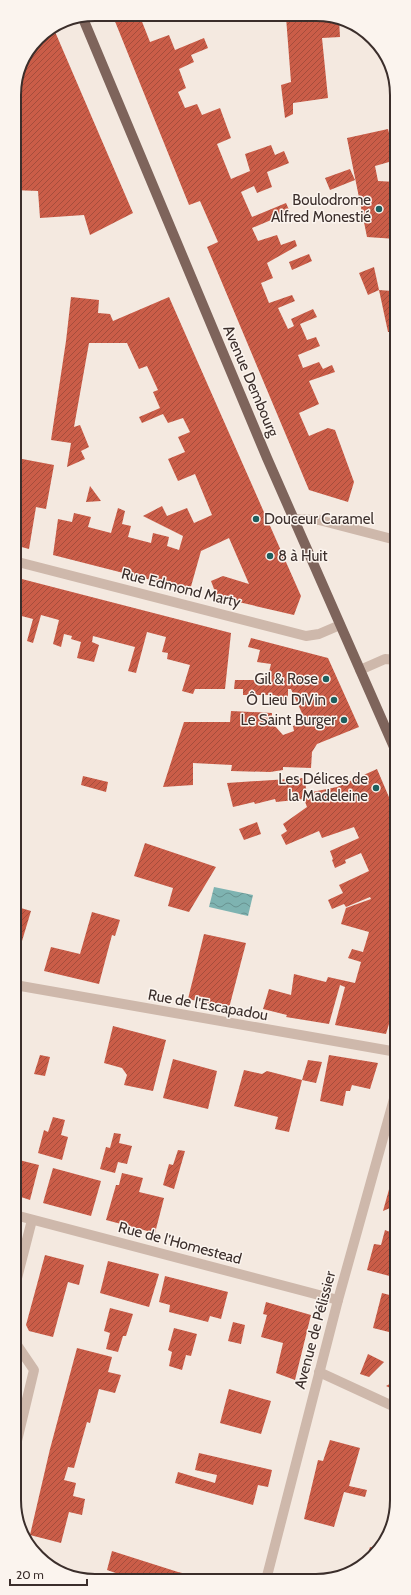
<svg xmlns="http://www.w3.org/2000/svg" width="411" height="1595" font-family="Cabin,sans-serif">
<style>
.water{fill:url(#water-waves)}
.building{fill:url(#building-hatch)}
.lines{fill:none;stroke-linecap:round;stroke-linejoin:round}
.minor{stroke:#ceb8ab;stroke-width:10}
.major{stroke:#7e645b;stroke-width:10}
.poi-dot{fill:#1e5f5e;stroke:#fbf4ee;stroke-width:1.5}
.labels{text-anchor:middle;stroke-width:3;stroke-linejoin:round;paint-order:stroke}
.poi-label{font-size:15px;fill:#3b2e2b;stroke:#fbf4ee;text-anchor:end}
.street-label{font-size:15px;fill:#3b2e2b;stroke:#fbf4ee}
.rim{fill:none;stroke:#3b2e2b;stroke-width:2}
</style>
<defs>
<pattern id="water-waves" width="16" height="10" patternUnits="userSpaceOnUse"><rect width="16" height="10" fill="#7eb3b1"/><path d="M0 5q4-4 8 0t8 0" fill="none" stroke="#689290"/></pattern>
<pattern id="building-hatch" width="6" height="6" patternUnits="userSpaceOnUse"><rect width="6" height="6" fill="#ca5d48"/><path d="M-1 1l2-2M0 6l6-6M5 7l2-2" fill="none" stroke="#a54d3c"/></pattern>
</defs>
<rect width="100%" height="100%" fill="#f4e9e0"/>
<polygon class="water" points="214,887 253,895 248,916 209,907"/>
<g class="building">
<polygon points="112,14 139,14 150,42 169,35 175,50 204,38 208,48 191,55 194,62 179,69 186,88 178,92 185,108 197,104 202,115 220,108 231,138 217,144 231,179 250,171 245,154 271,145 275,155 284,151 289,163 267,172 272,187 257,193 254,186 241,192 252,217 286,203 290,212 252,228 258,241 277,235 281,245 295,240 297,246 267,263 273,278 261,283 269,303 292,295 295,301 278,308 288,329 294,326 291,319 313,309 317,317 300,324 307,340 316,337 320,346 298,355 303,368 319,362 323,369 332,365 335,372 309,381 319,404 299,413 309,436 328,428 335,430 354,482 348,502 309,490 207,247 218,242 200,201 189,205"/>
<polygon points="296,15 332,16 339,19 340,37 322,38 328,98 293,103 293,114 285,118 281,85 291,82 286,17"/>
<polygon points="53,27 133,213 90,235 84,215 40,218 38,191 14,190 14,110 16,109 14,104 14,90 20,64 38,38"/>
<polygon points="388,129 396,160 375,166 378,181 396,182 396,239 367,237 347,138"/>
<polygon points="350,169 355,180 330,190 325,178"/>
<polygon points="309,254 312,261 292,270 289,262"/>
<polygon points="374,267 379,290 368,295 359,273"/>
<polygon points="379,290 392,291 396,316 396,332 388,332"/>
<polygon points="71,297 99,300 98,313 110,314 113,321 169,297 301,596 294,615 217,597 211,581 223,576 249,584 229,538 201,551 190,590 53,555 58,519 72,522 74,513 91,517 88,527 111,533 118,508 125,511 122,524 131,526 128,537 151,543 153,533 169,537 167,546 179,550 183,536 143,516 162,506 167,516 187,508 194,523 212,515 195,474 178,481 168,459 185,452 178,437 190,432 183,418 168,423 163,414 142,423 139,417 160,408 153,392 158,390 147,366 139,369 127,343 89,343 74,427 80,425 89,447 81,451 85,459 67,467 71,443 51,440 66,341"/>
<polygon points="17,458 54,465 46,509 36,507 29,549 14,545 14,475"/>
<polygon points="90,486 101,501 86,502"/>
<polygon points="14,577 231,633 225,689 195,689 193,694 182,691 190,665 167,659 168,653 162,652 166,637 147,632 136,673 128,671 135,647 93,636 92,642 99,645 94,662 77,658 81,642 71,639 72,636 64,634 61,647 53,644 59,620 41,615 33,643 27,641 33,619 14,614"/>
<polygon points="251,638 328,658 359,727 317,744 312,752 311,768 283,767 283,770 270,772 231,771 232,765 193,763 193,785 163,787 184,722 230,722 231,711 272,713 272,725 274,725 283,735 294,731 293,726 305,720 291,689 288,689 288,701 276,701 275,695 243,695 243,689 234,689 235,680 267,680 271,664 257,662 260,650 248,647"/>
<polygon points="377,769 397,816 397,997 386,1034 335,1025 345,987 340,985 329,1024 286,1017 287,1015 263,1009 269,989 291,995 294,974 326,982 328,977 355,983 361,962 348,958 352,949 363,952 369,932 341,924 346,908 371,899 370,897 346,907 344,904 332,909 328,900 343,893 339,885 369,871 361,853 345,860 346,863 335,868 332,860 333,859 330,851 359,838 354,827 322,838 319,831 286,845 281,835 287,831 283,824 307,807 304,799 276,802 275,799 255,804 254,802 233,807 227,783 304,778 307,793 337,787"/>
<polygon points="83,776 108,782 106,792 81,785"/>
<polygon points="257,822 261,834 244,840 239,829"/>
<polygon points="145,843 216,867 189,912 168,906 173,888 134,876"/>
<polygon points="14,906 31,911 19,951 15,950"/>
<polygon points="92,912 120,920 115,936 112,935 99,984 44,971 51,947 80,954"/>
<polygon points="204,934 246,943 229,1008 188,999"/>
<polygon points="113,1026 166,1040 153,1091 124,1085 127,1075 122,1068 104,1063"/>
<polygon points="40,1055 50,1057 45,1076 34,1074"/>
<polygon points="329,1055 378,1063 370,1089 352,1085 350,1091 346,1091 343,1106 320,1101"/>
<polygon points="173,1059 217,1071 208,1109 163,1098"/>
<polygon points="308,1060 322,1062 316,1083 302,1080"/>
<polygon points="15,1065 22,1067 17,1087 15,1086"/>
<polygon points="244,1070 262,1074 267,1071 302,1080 289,1132 275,1129 278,1117 234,1106"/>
<polygon points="53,1117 65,1120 61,1135 68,1137 62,1160 38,1153 44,1130 48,1132"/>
<polygon points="114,1133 121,1134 119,1143 132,1146 127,1164 118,1162 115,1173 100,1169 106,1147 110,1148"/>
<polygon points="178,1150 185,1151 174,1189 163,1185 169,1164 173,1165"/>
<polygon points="15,1159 39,1165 30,1200 15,1195"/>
<polygon points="53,1168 101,1181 91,1216 43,1203"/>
<polygon points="122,1173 143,1178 139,1192 164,1198 155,1233 106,1220 116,1185 119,1185"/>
<polygon points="397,1173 397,1205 383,1211 393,1175"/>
<polygon points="395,1212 397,1212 397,1278 367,1270 374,1244 381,1245 385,1230 390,1232"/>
<polygon points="45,1255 84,1265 79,1285 68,1282 53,1337 29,1331 26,1325"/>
<polygon points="108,1261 159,1274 149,1307 100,1293"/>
<polygon points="165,1276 228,1292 221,1319 210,1316 208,1322 169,1312 170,1305 159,1302"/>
<polygon points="382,1293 397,1297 397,1334 373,1328"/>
<polygon points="266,1302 311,1315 295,1380 276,1373 283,1343 261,1337 267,1315 263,1314"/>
<polygon points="110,1308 133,1314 126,1336 123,1336 118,1352 106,1349 110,1333 104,1331"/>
<polygon points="233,1322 245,1325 241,1344 228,1341"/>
<polygon points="174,1328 197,1334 191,1356 186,1355 182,1370 169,1366 172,1352 168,1350"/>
<polygon points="77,1348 112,1357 108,1372 121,1375 115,1393 99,1389 90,1423 87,1422 74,1468 68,1467 64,1480 76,1483 73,1496 85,1499 82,1515 69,1512 61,1543 30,1535 50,1449"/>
<polygon points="368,1354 384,1362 369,1377 360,1374"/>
<polygon points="397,1380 397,1391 386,1386"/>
<polygon points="229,1389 271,1401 261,1434 220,1423"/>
<polygon points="330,1440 360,1448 349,1486 367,1490 365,1497 344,1492 334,1527 304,1519 318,1460 323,1461"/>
<polygon points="396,1447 397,1447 397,1459 393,1459"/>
<polygon points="199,1453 272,1470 268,1487 258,1485 253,1505 175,1483 178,1472 215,1483 217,1475 195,1470"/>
<polygon points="370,1547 379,1549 377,1554 365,1563"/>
<polygon points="112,1551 178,1572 212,1580 136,1580 107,1570"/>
</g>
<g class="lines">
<g class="minor">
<polyline points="294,519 319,520 396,540"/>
<polyline points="14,561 306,636 319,634 340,625"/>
<polyline points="360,670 385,659 397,660"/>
<polyline points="15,985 397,1052"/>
<polyline points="15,1215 338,1300"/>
<polyline points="15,1286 32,1220"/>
<polyline points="15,1342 34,1370 15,1449"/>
<polyline points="319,1372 397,1408"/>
<polyline points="266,1580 338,1300 397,1088"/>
</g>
<polyline class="major" points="82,16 267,458 397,754"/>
</g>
<g class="poi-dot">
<circle cx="379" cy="209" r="4"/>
<circle cx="256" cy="519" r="4"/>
<circle cx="270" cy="556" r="4"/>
<circle cx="326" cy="679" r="4"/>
<circle cx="334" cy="700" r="4"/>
<circle cx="344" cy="720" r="4"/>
<circle cx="376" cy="788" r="4"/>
</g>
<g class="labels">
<g class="poi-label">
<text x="371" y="205">Boulodrome<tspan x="371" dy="17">Alfred Monestié</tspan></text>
<text x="264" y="524" text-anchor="start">Douceur Caramel</text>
<text x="278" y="561" text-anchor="start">8 à Huit</text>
<text x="318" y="684">Gil &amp; Rose</text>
<text x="326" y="705">Ô Lieu DiVin</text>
<text x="336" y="725">Le Saint Burger</text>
<text x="368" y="784">Les Délices de<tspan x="368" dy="17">la Madeleine</tspan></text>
</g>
<g class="street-label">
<text transform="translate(251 381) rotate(67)" y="5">Avenue Dembourg</text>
<text transform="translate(181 588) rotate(14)" y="5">Rue Edmond Marty</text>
<text transform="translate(208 1005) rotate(10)" y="5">Rue de l'Escapadou</text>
<text transform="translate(180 1243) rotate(15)" y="5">Rue de l'Homestead</text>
<text transform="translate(315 1330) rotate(-75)" y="5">Avenue de Pélissier</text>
</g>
</g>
<path d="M0 0H411V1595H0ZM95 21H316A74 74 0 0 1 390 95V1500A74 74 0 0 1 316 1574H95A74 74 0 0 1 21 1500V95A74 74 0 0 1 95 21Z" fill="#fbf4ee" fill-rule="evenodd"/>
<path class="rim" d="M95 21H316A74 74 0 0 1 390 95V1500A74 74 0 0 1 316 1574H95A74 74 0 0 1 21 1500V95A74 74 0 0 1 95 21Z"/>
<path d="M10 1579v6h77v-6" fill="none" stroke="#3b2e2b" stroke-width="2"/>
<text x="16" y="1579" font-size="12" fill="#3b2e2b" stroke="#fbf4ee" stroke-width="3" paint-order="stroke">20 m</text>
</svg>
